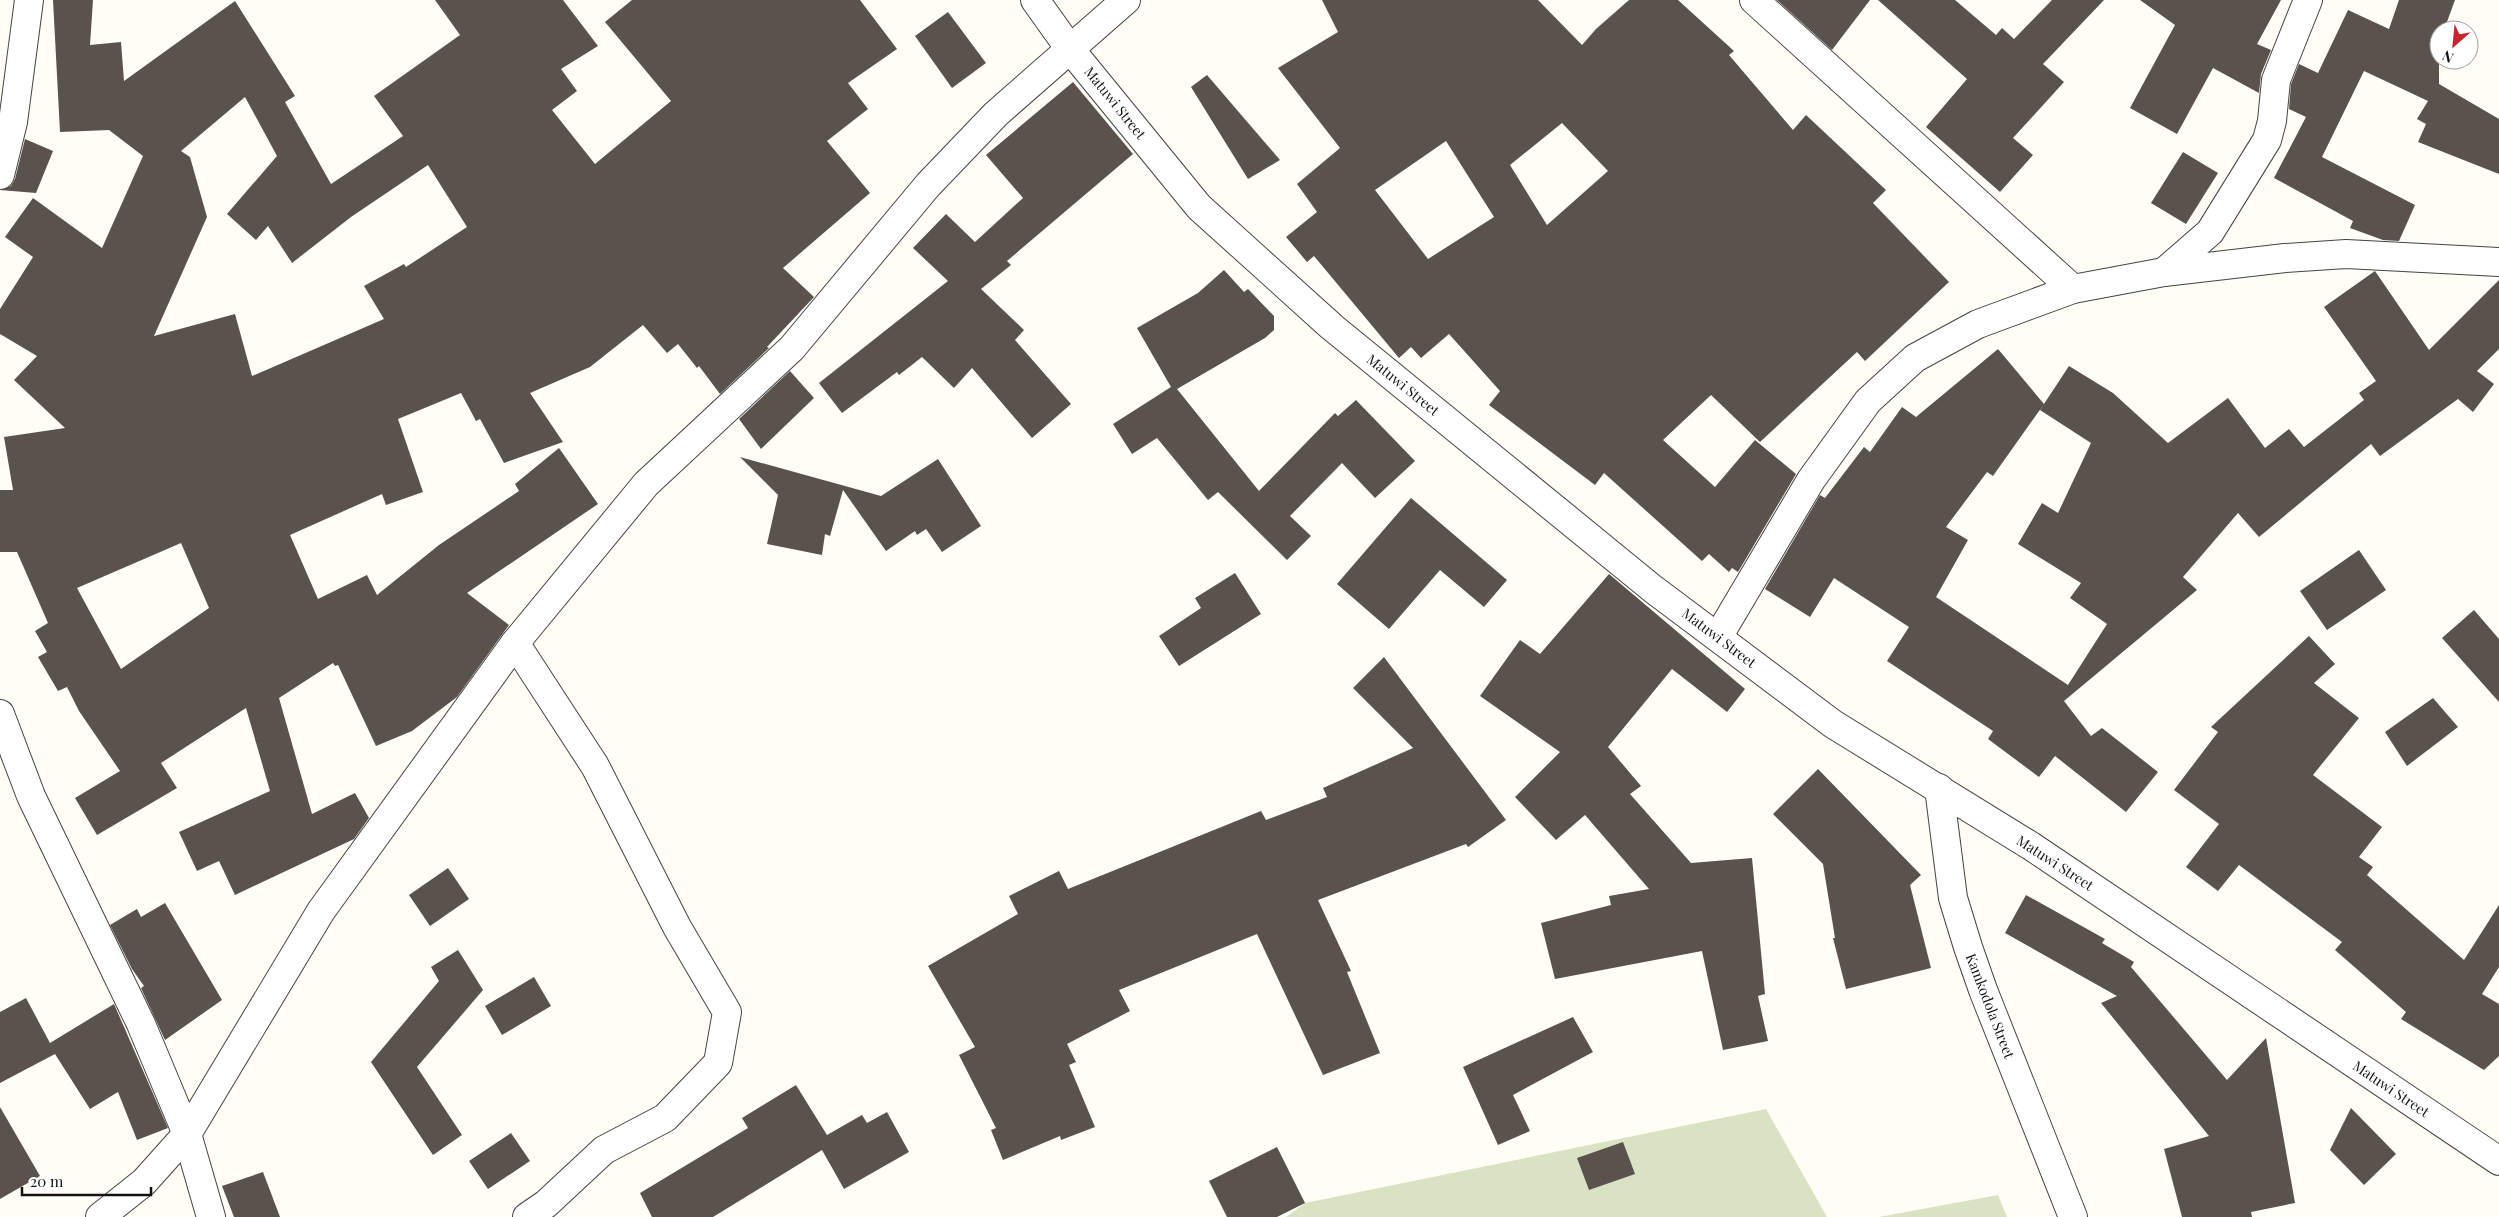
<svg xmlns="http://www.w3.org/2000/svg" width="2499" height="1217" font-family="'Playfair Display',serif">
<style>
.cemetery{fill:#d9e3c4}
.building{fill:#5a524d;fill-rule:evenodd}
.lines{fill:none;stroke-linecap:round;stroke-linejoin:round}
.minor-casing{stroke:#444;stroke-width:30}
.minor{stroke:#fff;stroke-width:28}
.labels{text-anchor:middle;stroke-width:5;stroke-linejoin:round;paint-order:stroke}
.street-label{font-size:14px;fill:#111;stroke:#fff}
</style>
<rect width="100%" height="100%" fill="#fffdf5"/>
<g class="cemetery">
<polygon points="1766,1109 1827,1217 1286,1217 1305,1203"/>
<polygon points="1998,1195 2007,1217 1879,1217"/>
</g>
<g class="building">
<path d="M53,0H93L90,45L121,42L124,81L235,1L295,96L285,102L331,184L403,136L374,96L460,35L435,0H563L598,46L561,69L577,91L552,110L595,164L671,101L605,22L632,0H860L897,49L848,83L868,109L827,141L870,193L783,268L814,297L767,347L769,348L720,394L699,366L697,368L678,344L667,353L643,325L590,367L530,393L563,442L504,463L480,419L476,421L461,393L398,419L423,492L386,505L382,494L290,535L318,599L367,575L377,595L439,545L519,491L515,484L559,448L598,504L467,593L509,625L457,697L412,731L376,746L338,665L335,666L333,663L279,698L312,814L355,793L369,818L354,839L235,895L219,861L197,871L179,832L270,791L246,708L161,763L177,788L97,835L75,798L120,771L79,711L67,687L58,691L38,657L47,652L35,631L48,623L17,552H0V490H13L4,437L65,428L14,380L37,356L0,334V309L33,257L5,237L33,198L102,248L143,156L109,130L60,132ZM245,97L277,156L227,214L256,240L268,226L292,263L351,217L428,165L467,227L406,267L404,264L364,286L384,319L252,376L235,314L154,336L207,217L190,157L181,151ZM181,543L209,608L121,669L77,588Z"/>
<path d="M1322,0H1538L1582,45L1596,29L1629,0H1678L1734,51L1729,55L1793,130L1806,115L1886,190L1873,203L1949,282L1865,361L1857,352L1760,442L1711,395L1663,440L1715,487L1755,440L1796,474L1738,572L1732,568L1729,572L1709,554L1702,561L1604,473L1595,485L1489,405L1500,391L1449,334L1421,358L1411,347L1399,358L1314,256L1307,262L1286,237L1317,212L1297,184L1340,148L1278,68L1338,32ZM1562,123L1608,171L1547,225L1510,165ZM1446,141L1494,217L1428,259L1375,190Z"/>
<polygon points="1777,0 1870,0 1832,50"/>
<polygon points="1878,0 1955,0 1996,35 2002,28 2014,39 2052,0 2104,0 2043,64 2064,82 2013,138 2033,155 2000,192 1926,127 1967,79"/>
<polygon points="2140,0 2281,0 2257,44 2271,50 2261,74 2259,93 2213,68 2177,134 2130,108 2175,25"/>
<polygon points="2399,0 2455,0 2444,30 2439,30 2439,84 2499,119 2499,174 2418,142 2426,124 2417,119 2428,101 2364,71 2322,157 2415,205 2399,241 2383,240 2350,228 2353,221 2274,178 2306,117 2289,109 2291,84 2299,64 2318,73 2348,10 2389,29"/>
<polygon points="948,12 986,63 952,88 915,36"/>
<polygon points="1207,75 1280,160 1248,179 1191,87"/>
<polygon points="1073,82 1133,154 1007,261 1011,265 981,289 1024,330 1015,340 1071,404 1032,438 972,368 954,388 922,357 899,375 897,372 842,413 819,383 948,281 913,248 946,214 975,242 1023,198 986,155"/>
<polygon points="25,139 53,151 36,193 0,190 11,186 15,179"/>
<polygon points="2183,152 2218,173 2186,224 2151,203"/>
<polygon points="1224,270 1244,292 1248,289 1274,316 1274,330 1265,338 1177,389 1259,491 1335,413 1338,416 1356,400 1415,461 1375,498 1342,463 1290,516 1311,536 1287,560 1218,492 1208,500 1157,438 1132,454 1113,424 1171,387 1137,328 1198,293"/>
<polygon points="2375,271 2429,350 2499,280 2499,349 2477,371 2494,384 2473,412 2458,399 2380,456 2371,444 2259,537 2238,513 2183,577 2197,590 2064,701 2091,736 2102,728 2158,772 2126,812 2055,756 2039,777 1988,739 1993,731 1887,661 1909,627 1834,578 1810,617 1765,589 1820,495 1825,498 1864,447 1870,452 1902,407 1916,417 1998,349 2044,404 1993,476 1987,472 1946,527 1968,540 1936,597 2068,685 2107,624 2070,598 2081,583 2018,544 2042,503 2058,513 2091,443 2040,410 2069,366 2113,393 2168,443 2228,398 2265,448 2289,429 2304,447 2364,400 2359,393 2376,381 2324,307"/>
<polygon points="790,371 814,398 761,449 739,419"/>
<polygon points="740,457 881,496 938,459 981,526 942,552 926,529 917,535 915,531 886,551 843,490 830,536 825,534 822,555 767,544 778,495"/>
<polygon points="1411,498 1507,580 1484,607 1440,570 1389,629 1337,584"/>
<polygon points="2359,550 2386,590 2327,630 2300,591"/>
<polygon points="1235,573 1261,614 1179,666 1159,636 1201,608 1195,598"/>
<polygon points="1609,574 1745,689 1727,712 1672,669 1608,747 1641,786 1630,794 1691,863 1752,858 1765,994 1758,996 1768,1041 1723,1050 1702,951 1555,979 1541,923 1611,905 1609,896 1649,889 1585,815 1556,840 1515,797 1560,752 1480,696 1520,640 1540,654"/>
<polygon points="2474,610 2499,639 2499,702 2442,638"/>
<polygon points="2309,636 2335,664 2314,683 2359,718 2313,775 2382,827 2359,857 2373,867 2367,875 2464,960 2499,905 2499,967 2482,994 2499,1004 2499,1056 2484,1070 2401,1019 2406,1012 2335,950 2342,942 2239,865 2218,891 2186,867 2219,824 2174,790 2218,732 2211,727"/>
<polygon points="1384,657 1506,820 1468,847 1466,844 1318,900 1351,971 1347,972 1380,1053 1323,1075 1257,934 1119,990 1130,1011 1067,1044 1076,1062 1069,1065 1095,1127 1061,1140 1060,1136 1003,1160 991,1130 996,1128 959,1055 975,1047 928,966 1018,914 1009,896 1059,871 1068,889 1261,811 1266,820 1327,797 1323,788 1413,748 1353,688"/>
<polygon points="2433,698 2458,727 2407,766 2385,732"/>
<polygon points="1818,769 1921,875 1910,885 1931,968 1846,989 1833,938 1835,938 1823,864 1773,814"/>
<polygon points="448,868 469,899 430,926 409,895"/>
<polygon points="2026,895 2105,939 2102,943 2134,962 2131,967 2227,1080 2266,1038 2295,1203 2251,1212 2252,1217 2182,1217 2164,1149 2209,1136 2101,1003 2117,996 2005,933"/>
<polygon points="165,903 222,1000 165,1040 141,988 144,986 132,969 110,925 137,909 141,917"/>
<polygon points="458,950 483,990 417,1067 462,1135 433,1155 371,1062 439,981 431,967"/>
<polygon points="534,977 551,1006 502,1035 485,1006"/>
<polygon points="26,998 50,1043 114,1004 168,1128 137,1140 118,1092 90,1109 55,1054 0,1083 0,1012"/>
<polygon points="1573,1017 1593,1052 1513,1095 1530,1131 1498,1145 1463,1067"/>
<polygon points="796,1085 827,1135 862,1115 867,1123 887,1112 909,1152 844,1189 822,1150 713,1217 652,1217 640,1193 748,1128 742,1118"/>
<polygon points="0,1107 40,1176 0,1199"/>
<polygon points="2351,1108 2396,1154 2364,1185 2330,1150"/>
<polygon points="511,1133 530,1161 488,1189 469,1161"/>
<polygon points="1623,1142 1635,1174 1589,1190 1577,1158"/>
<polygon points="1277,1147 1305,1203 1277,1217 1227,1217 1209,1181"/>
<polygon points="263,1172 280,1217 234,1217 222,1186"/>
</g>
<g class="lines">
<g class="minor-casing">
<g id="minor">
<polyline points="1035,0 1070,49 1199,207 1332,327 1653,589 1833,724 2031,846 2499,1161"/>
<polyline points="1754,0 2073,289"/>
<polyline points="0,175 13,122 29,0"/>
<polyline points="2164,272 2210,232 2267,140 2272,121 2276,80 2308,0"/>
<polyline points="1718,637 1811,480 1868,401 1915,358 1978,324 2073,289 2164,272 2285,258 2346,254 2499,262"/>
<polyline points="515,643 595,766 677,927 727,1012 718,1063 665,1118 604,1150 546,1204 527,1217"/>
<polyline points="0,714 31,796 141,1024 187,1134 211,1217"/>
<polyline points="1939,788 1953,898 1968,947 1983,990 2073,1217"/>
<polyline points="100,1217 144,1182 187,1134 321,911 515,643 646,484 792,348 928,185 996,114 1126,0"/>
</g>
</g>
<use href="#minor" class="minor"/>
</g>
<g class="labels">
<g class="street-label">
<text transform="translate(1115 103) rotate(51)" y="5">Matuwi Street</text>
<text transform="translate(1403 385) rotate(39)" y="5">Matuwi Street</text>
<text transform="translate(1719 638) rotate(37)" y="5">Matuwi Street</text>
<text transform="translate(2055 863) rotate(33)" y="5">Matuwi Street</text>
<text transform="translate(1990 1006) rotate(69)" y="5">Kamkodola Street</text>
<text transform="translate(2391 1089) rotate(34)" y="5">Matuwi Street</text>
</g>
</g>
<g transform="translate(2454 45) rotate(207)"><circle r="24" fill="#ffffff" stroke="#a0a0a0"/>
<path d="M0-4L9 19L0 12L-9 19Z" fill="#c4262e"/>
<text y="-8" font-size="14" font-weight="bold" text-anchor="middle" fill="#111111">N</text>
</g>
<path d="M22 1187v8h129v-8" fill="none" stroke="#111111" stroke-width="2.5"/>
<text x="30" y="1187" font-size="15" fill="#111111" stroke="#ffffff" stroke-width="4" paint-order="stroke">20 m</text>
</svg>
